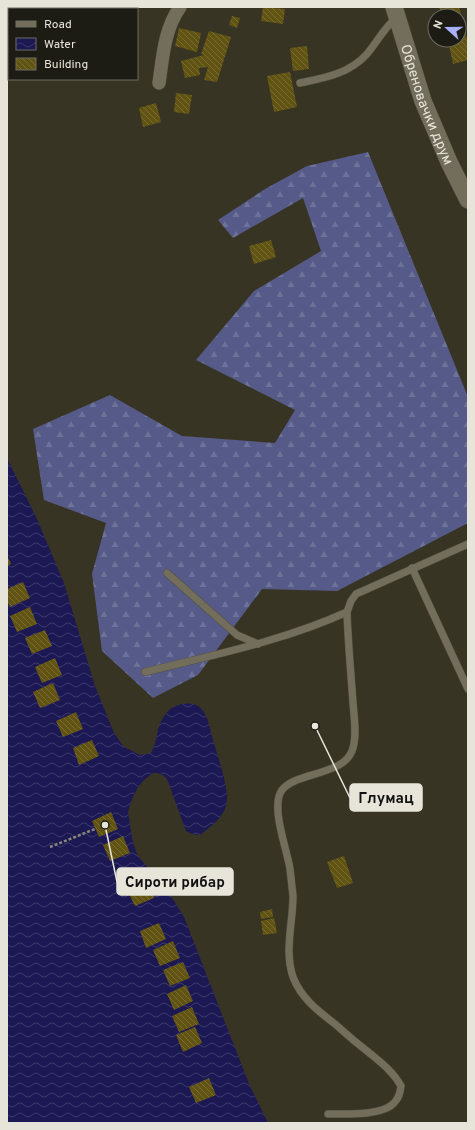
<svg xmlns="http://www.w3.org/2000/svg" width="475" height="1130" font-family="Overpass,sans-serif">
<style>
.forest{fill:url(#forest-firs)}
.water{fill:url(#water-waves)}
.building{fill:url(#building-back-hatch)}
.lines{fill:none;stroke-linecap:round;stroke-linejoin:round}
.service-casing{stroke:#535042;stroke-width:8}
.minor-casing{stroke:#535042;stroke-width:14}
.tertiary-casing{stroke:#535042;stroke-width:18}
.path{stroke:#8a8778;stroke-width:2.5;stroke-dasharray:3 2;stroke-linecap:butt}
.service{stroke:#736e5c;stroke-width:7}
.minor{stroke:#736e5c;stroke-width:13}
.tertiary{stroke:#736e5c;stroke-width:17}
.labels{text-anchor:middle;stroke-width:3.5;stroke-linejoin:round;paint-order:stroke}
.street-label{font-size:14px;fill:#e7e5da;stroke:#1d1c14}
.leader{fill:none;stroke:#e7e5da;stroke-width:1.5}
.callout-dot{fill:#e7e5da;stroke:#1d1c14;stroke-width:1.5}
.callout{fill:#e7e5da;stroke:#e7e5da;stroke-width:1.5}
.callout-label{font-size:15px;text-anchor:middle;font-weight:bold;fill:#111}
</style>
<defs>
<pattern id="forest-firs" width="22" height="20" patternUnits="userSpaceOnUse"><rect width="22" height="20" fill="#555a88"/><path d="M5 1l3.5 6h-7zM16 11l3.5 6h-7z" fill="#6d7298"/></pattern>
<pattern id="water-waves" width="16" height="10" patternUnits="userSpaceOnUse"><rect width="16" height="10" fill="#1b1853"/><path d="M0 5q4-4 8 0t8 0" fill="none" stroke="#3c396b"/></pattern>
<pattern id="building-back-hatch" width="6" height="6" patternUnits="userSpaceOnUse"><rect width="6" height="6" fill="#615312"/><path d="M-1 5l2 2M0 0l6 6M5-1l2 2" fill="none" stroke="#786c34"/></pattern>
</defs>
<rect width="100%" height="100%" fill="#383423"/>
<polygon class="forest" points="368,152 468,397 468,523 337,591 262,589 198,675 153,698 102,651 92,574 106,523 44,500 33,429 110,395 182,436 275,443 295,410 196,360 254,291 321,251 303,198 233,238 218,220 265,189 307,166"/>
<path class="water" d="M7,458L37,519L64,583L95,686L114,733L124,747L140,755L151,753C160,737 154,727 168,711C176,703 196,699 203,711C209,719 210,730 213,740C218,758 226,778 227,797C227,800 226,806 225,809C220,820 209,828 200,835L192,834L186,831L167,779L164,776L158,773H153L144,780L138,787L132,799L128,811L132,838L137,855L168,891L184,917L249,1084L268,1123H7Z"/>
<g class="building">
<polygon points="263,7 285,9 283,24 261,21"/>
<polygon points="439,7 459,7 468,43 468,60 453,64 448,40 459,40 459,16 442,16"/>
<polygon points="232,16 240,18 237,28 229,25"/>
<polygon points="179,28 201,33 197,52 175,46"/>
<polygon points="209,31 231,37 217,82 204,80 208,67 199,68 200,75 185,78 181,61 204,55 201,54"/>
<polygon points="307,46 309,69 293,71 290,48"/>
<polygon points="290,72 297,107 274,112 267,76"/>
<polygon points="176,93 192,95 189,114 174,112"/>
<polygon points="156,103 161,122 143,127 139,108"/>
<polygon points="271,240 276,257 254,264 249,246"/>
<polygon points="7,555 11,564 7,566"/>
<polygon points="23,582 30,598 10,607 7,600 7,589"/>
<polygon points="30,607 37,624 17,632 10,616"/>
<polygon points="45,630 52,646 32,654 25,638"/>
<polygon points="55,658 62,675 42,683 35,667"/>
<polygon points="53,683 60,700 40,708 33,692"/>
<polygon points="76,712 83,729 63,737 56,721"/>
<polygon points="92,740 99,756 79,765 73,748"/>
<polygon points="111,812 118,829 99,837 92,821"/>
<polygon points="123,836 130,853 110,861 103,845"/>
<polygon points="344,856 353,883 337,888 327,862"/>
<polygon points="147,881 154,898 135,906 127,890"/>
<polygon points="272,909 273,917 261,919 260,912"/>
<polygon points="274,918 277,933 263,935 261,921"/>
<polygon points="159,923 166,939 146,948 140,931"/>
<polygon points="173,941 180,958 160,966 153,950"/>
<polygon points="183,962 190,978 170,986 163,970"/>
<polygon points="186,985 193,1001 174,1010 167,994"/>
<polygon points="192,1007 199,1024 179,1032 172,1016"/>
<polygon points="195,1027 202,1043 183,1052 176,1035"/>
<polygon points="209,1078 216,1095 196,1103 189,1087"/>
</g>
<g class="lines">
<g class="service-casing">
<g id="service">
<polyline points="83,9 87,7"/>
<path d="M300,83C324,78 349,74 367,54C377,42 384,28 396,18"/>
<polyline points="412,568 468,689"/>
<polyline points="167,573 237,635 258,644"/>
<path d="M145,672C213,655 283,641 347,612"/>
<path d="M328,1114C345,1114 382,1116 394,1103C399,1098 400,1093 401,1086C394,1073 383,1064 372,1055C359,1045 347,1035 335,1024C318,1011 301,998 293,977C284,951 293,923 293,896C292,887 291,878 290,869C287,849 270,806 282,790C297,771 346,776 353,748C357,734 354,717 353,703C351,673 348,643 347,612L351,601L356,594L468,544"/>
</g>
</g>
<g class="minor-casing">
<path id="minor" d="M159,83C163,56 164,30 180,7"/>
</g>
<g class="tertiary-casing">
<g id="tertiary">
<path id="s1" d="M394,7L423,101L449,162L468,200"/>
</g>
</g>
<polyline class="path" points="50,847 95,829"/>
<use href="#service" class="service"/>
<use href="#minor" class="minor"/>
<use href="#tertiary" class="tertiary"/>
</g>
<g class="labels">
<g class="street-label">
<text dy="5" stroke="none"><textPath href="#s1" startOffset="103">Обреновачки друм</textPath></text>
</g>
</g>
<path class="leader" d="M315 726L350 798M105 825L117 882"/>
<g class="callout-dot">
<circle cx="315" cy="726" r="4"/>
<circle cx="105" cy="825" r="4"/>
</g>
<g class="callout">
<rect x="350" y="784" width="72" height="27" rx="4"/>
<rect x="117" y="868" width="116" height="27" rx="4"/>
</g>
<g class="callout-label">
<text x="386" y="803">Глумац</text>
<text x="175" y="887">Сироти рибар</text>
</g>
<rect width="475" height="1130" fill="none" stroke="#e7e5da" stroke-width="16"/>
<rect x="8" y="8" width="130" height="72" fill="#1d1c14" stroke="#6e6c63"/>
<rect x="16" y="21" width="20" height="6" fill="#736e5c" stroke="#6e6c63"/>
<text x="44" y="28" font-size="12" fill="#e7e5da">Road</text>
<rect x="16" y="38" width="20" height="12" fill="url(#water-waves)" stroke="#6e6c63"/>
<text x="44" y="48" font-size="12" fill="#e7e5da">Water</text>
<rect x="16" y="58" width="20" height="12" fill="url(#building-back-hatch)" stroke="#6e6c63"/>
<text x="44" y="68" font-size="12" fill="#e7e5da">Building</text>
<g transform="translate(447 28) rotate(291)"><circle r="19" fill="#1d1c14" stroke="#6e6c63"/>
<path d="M0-3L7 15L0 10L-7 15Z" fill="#a8b0fc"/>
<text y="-6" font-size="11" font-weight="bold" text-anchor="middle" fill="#e7e5da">N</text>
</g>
</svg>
